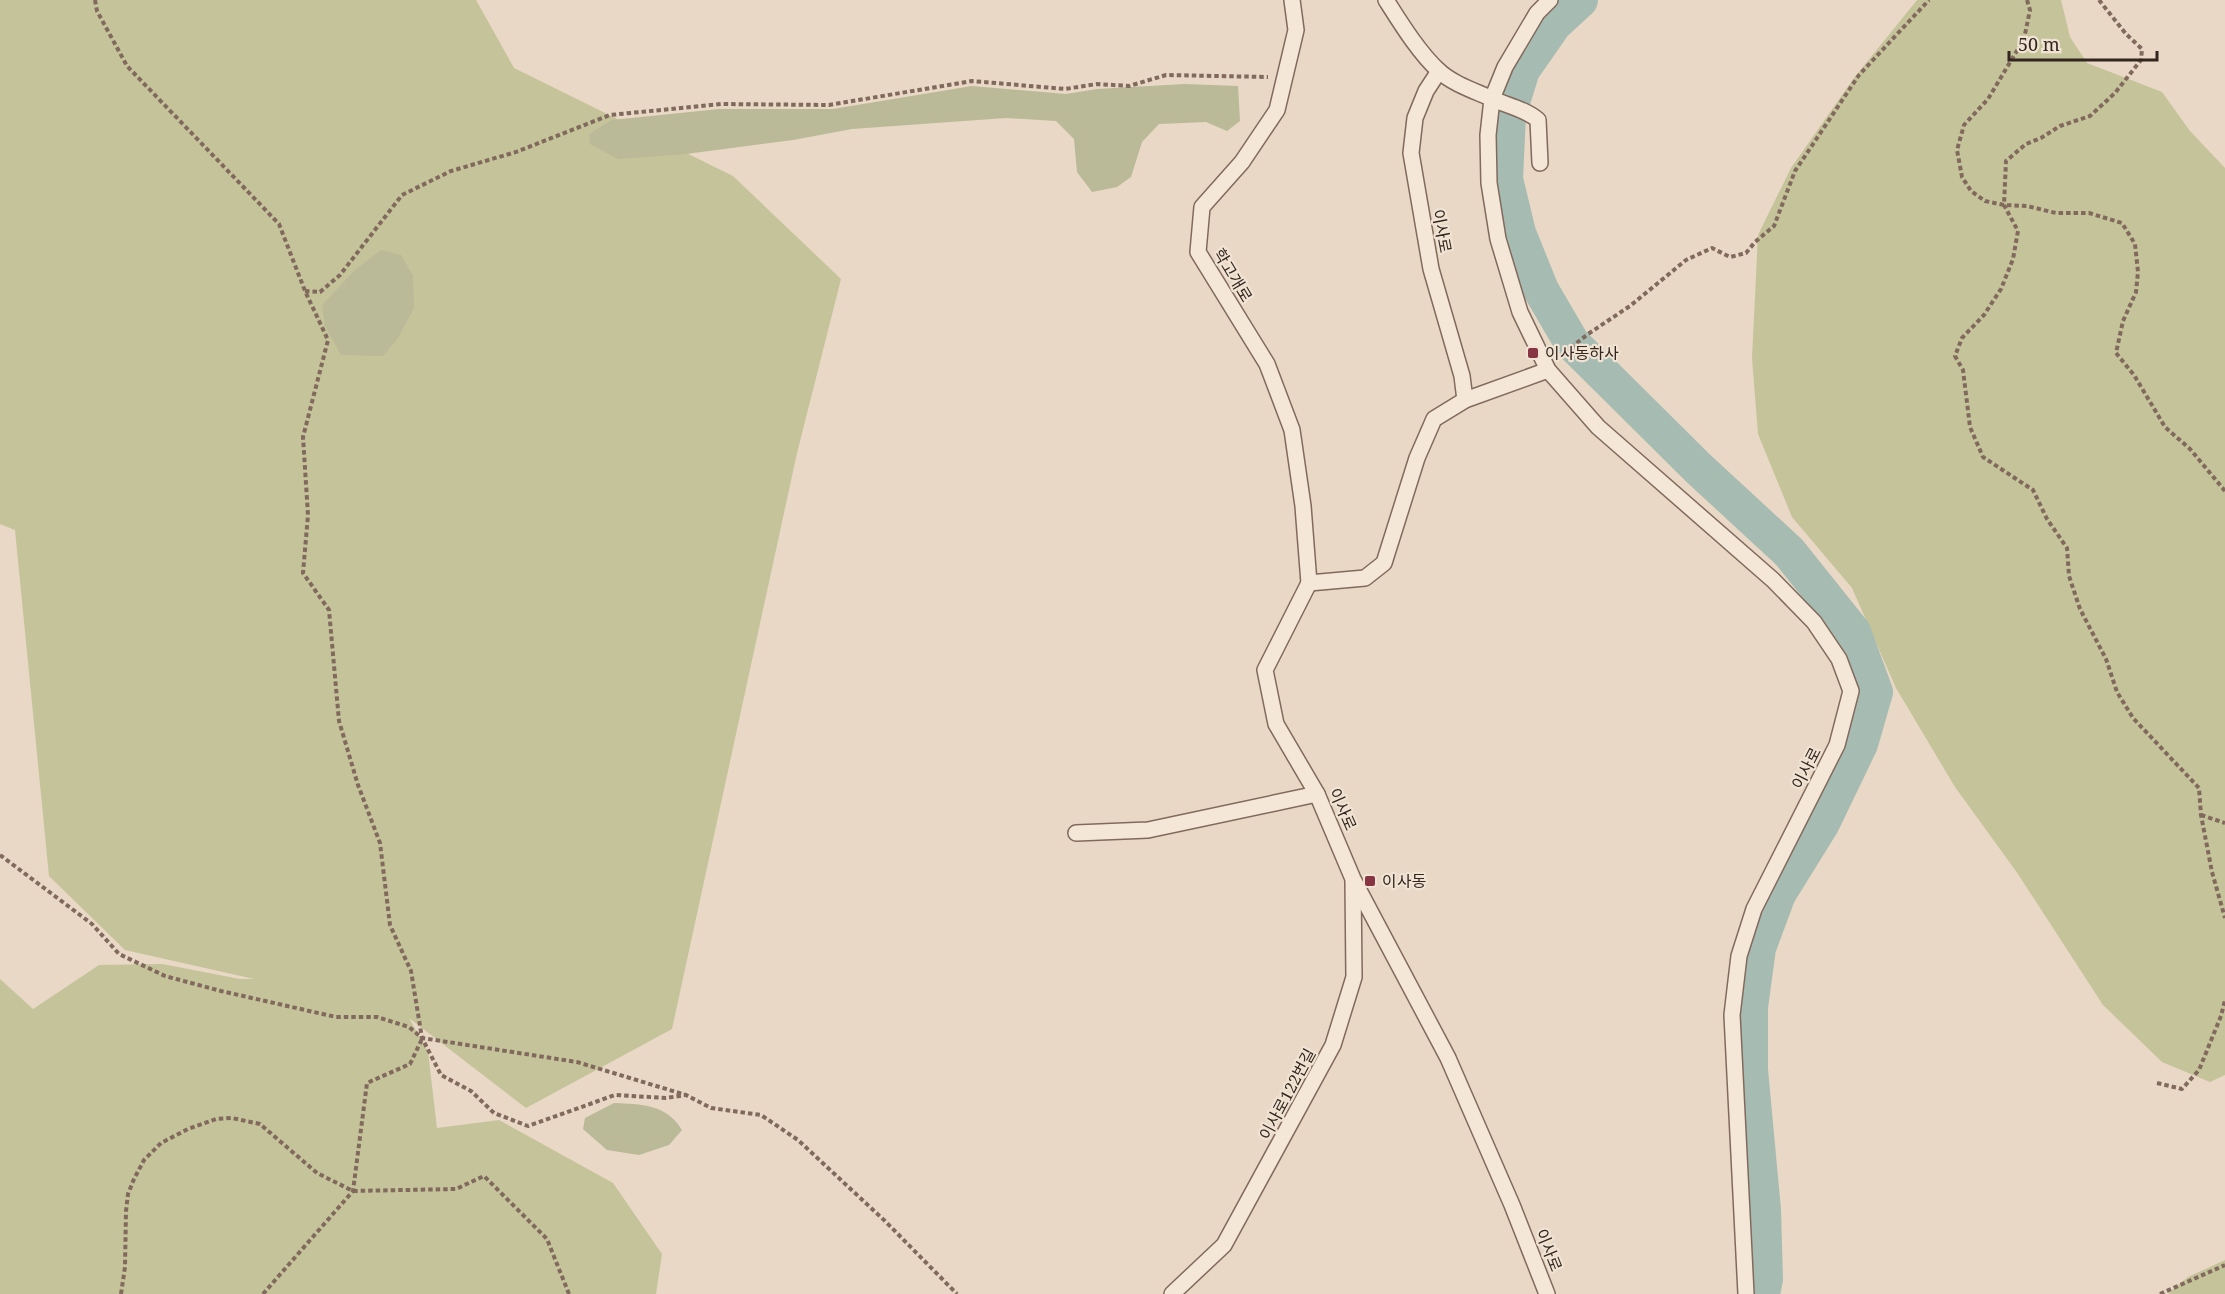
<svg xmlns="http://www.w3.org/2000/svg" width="2225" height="1294" font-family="'Noto Serif','Noto Sans KR',serif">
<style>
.green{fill:#c5c39a}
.cemetery{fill:#bab998}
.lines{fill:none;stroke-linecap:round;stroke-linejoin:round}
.river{stroke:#a6bcb2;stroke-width:36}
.minor-casing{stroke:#816a5d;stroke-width:18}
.path{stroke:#816a5d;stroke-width:4;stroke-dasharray:4.5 3;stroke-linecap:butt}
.minor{stroke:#f4e7d7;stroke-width:15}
.poi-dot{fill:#883543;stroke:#f0e3d3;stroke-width:2}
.labels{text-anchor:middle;stroke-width:4.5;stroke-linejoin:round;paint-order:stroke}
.street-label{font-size:16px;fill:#33261f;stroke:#f0e3d3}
.poi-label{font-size:16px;fill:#33261f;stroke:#f0e3d3;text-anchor:start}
</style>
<rect width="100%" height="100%" fill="#e8d8c5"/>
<g class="green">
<polygon points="0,0 476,0 514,68 733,176 841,279 797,453 672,1029 526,1108 409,1018 428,1052 437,1128 499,1120 613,1183 662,1254 656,1294 0,1294 0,979 33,1009 99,965 162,964 240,979 254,979 125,950 49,876 15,530 0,524"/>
<polygon points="1917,0 2061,0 2070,37 2087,63 2162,92 2190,131 2225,168 2225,1075 2210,1082 2162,1062 2103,1005 2018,874 1955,787 1896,688 1852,588 1792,517 1758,434 1752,358 1758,235 1791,168 1854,78"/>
<polygon points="2225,1260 2225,1294 2168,1294 2188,1277"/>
</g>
<g class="cemetery">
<polygon points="1185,84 1238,86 1240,121 1227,131 1206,122 1159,124 1142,142 1131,177 1117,187 1092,192 1077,172 1074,139 1056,121 1006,118 852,129 793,140 686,154 618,159 590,144 589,134 612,120 719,109 833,109 972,86 1066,94 1097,89"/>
<polygon points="381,250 401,255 413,276 414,308 398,338 383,356 341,355 325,326 322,305 355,270"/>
<path d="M614,1103C640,1104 667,1104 682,1130L669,1145L639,1155L607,1150L583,1129L585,1118Z"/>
</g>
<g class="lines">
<polyline class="river" points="1580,0 1554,24 1522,70 1508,115 1505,179 1518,233 1541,290 1572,343 1698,468 1789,552 1853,632 1875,692 1860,744 1822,823 1778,894 1758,948 1750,1007 1750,1070 1763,1210 1765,1279 1762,1294"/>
<g class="minor-casing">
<g id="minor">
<polyline points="1292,0 1296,30 1277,110 1242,162 1202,207 1198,252 1267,364 1292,430 1303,506 1309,583"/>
<path d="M1386,0C1400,22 1419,53 1439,71C1452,83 1472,90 1488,97C1504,105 1524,108 1538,120L1540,163"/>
<polyline points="1550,0 1537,13 1505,67 1492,99 1488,135 1489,183 1498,239 1520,312 1548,370 1598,427 1773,580 1814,622 1839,659 1851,691 1837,745 1754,909 1739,956 1732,1015 1746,1294"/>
<polyline points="1439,71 1426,91 1415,118 1411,153 1431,269 1462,376 1465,400"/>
<polyline points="1309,583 1265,670 1276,724 1317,794 1353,879 1448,1058 1512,1205 1547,1294"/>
<polyline points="1309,583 1365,578 1384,563 1417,458 1434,419 1465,400 1548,370"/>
<polyline points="1076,833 1148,830 1317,794"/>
<polyline points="1172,1294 1224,1245 1333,1045 1354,977 1353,882"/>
</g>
</g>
<g class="path">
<polyline points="95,0 97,11 127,66 279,224 305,291 328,340 303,437 308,515 303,573 329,610 339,721 358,785 380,843 390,925 411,971 422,1038 441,1075 471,1091 494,1113 528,1126 615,1095 666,1098 686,1095"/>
<polyline points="2027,0 2030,10 2024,39 1988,99 1964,125 1957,150 1962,177 1971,191 1985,201 2004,205 2027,206 2056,213 2089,213 2122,223 2135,244 2138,272 2136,292 2123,321 2116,353 2134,375 2165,427 2190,449 2225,491"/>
<polyline points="2099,0 2126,34 2142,49 2141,60 2115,93 2090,116 2060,126 2041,138 2026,144 2006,161 2004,205 2018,231 2013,259 2001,289 1984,315 1962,338 1955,356 1963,370 1970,427 1983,457 2033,490 2047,519 2067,548 2069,576 2080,609 2106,659 2117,692 2133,718 2199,788 2201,815 2212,872 2225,918"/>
<polyline points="305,291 320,292 340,275 402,195 451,171 516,152 610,115 721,104 829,105 972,81 1065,89 1097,84 1129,86 1166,75 1268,77"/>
<polyline points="1559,357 1588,334 1630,306 1686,260 1712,248 1730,257 1746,253 1755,242 1774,226 1795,171 1859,75 1929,0"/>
<polyline points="2201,815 2225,823"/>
<polyline points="0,855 92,924 119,954 165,976 221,991 336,1017 377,1017 409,1027 422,1038 577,1062 686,1095 711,1108 761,1115 798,1140 885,1221 957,1294"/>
<polyline points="2157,1083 2182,1089 2199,1070 2221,1016 2225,1000"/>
<polyline points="121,1294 125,1267 126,1211 128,1194 134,1179 144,1160 161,1143 188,1129 216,1119 232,1118 260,1124 317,1173 353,1191 456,1189 484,1176 547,1239 569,1294"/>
<polyline points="263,1294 353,1191 367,1083 410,1064 422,1039"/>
<polyline points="2160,1294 2225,1265"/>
</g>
<use href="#minor" class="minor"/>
</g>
<g class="poi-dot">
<rect x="1527" y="347" width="12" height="12" rx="3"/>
<rect x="1364" y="875" width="12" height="12" rx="3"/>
</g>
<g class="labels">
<g class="street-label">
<text transform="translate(1442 231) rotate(79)" y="6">이사로</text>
<text transform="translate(1233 275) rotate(59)" y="6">학고개로</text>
<text transform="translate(1806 768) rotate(-63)" y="6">이사로</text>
<text transform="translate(1343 809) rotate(66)" y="6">이사로</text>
<text transform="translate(1287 1094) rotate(-62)" y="6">이사로122번길</text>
<text transform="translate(1549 1250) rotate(68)" y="6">이사로</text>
</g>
<g class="poi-label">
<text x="1545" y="359">이사동하사</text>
<text x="1382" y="887">이사동</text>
</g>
</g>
<path d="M2009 51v9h148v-9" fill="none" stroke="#33261f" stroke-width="3"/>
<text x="2018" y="51" font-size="18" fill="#33261f" stroke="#f0e3d3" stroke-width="4.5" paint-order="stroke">50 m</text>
</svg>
